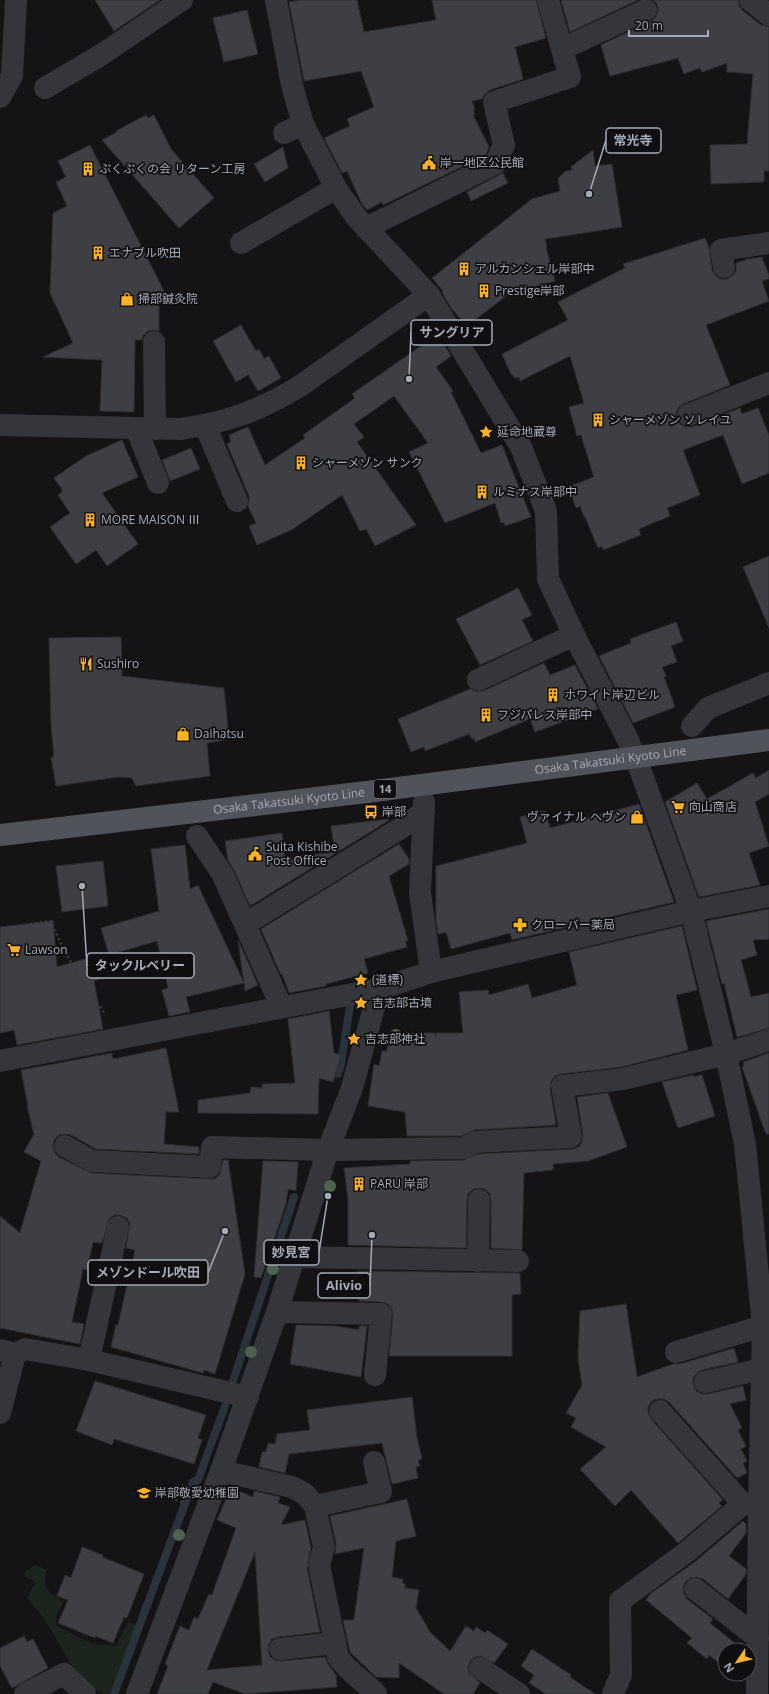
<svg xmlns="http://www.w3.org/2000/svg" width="769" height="1694" font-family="'Open Sans','Noto Sans JP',sans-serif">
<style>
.green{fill:#1c251d}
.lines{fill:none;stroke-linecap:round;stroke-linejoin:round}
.stream{stroke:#29333b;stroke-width:8}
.building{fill:#3e3f44;stroke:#2e2e32;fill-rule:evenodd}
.path{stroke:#3b3d43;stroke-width:2.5;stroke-dasharray:2 3;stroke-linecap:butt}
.minor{stroke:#35363c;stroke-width:22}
.major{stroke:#50535b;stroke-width:22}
.tree{fill:#4c644e}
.labels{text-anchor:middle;stroke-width:3.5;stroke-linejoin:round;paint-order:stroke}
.shield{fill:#0f0f11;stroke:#787c86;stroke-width:1}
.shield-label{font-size:11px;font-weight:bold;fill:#a5abb8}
.poi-label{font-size:12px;fill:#a5abb8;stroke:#0f0f11;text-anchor:start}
.street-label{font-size:12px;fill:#a5abb8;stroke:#0f0f11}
.leader{fill:none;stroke:#a5abb8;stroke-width:1.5}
.callout-dot{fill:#a5abb8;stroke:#0f0f11;stroke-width:1.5}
.callout{fill:#0f0f11;stroke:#a5abb8;stroke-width:1.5}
.callout-label{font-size:13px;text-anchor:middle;font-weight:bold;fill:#a5abb8}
</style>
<rect width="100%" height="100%" fill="#141416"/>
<path class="green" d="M35,1565L47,1570C42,1587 48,1595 64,1601L56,1617V1626L94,1644L116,1646L128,1622L136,1625L109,1694C83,1694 59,1642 46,1622C41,1614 33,1606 27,1597L36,1583L25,1576V1572Z"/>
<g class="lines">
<g class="stream">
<polyline points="338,1074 341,1064 350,1006"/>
<polyline points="233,1381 294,1197"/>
<polyline points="114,1694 193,1482 198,1480 225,1406"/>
</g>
</g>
<g class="building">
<polygon points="95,0 160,0 114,31"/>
<polygon points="300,0 357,0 364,32 436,20 432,0 536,0 546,38 515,47 523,79 490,90 485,94 482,99 472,101 475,110 473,110 475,114 473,115 489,147 486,155 383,205 382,202 367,210 362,204 347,171 342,173 324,138 350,126 347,119 374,107 361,71 304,81 289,2"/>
<polygon points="561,0 638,0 570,32"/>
<polygon points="653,0 738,0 739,5 742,10 761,25 769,27 769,171 764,171 764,182 711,184 710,145 747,144 753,74 727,72 727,63 702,72 700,68 684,74 678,58 610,76 601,45 651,21 656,17 658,11 657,4"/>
<polygon points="247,10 258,54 224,62 213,18"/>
<polygon points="146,115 148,118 154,115 171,149 214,198 179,228 102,140 117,132 116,131"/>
<polygon points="90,145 166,295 159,298 159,331 153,330 148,331 143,336 142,340 135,340 134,412 100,411 102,360 43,357 73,343 50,293 53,213 67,206 56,182 66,177 58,161"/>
<polygon points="283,147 288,168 265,182 254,164"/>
<polygon points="593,150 595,166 612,164 622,227 545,239 547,247 546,247 555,281 510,293 467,326 451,308 442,292 443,291 432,278 532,199 560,191 558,178 566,171 572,170 571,167"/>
<polygon points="503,173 508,183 471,201 467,192"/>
<polygon points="705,238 709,248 712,270 715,275 720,279 727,279 732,276 736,271 736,263 748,259 762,257 769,275 769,279 762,281 769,301 706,325 730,385 683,404 678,408 676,413 676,419 681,425 686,427 692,427 740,408 742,414 758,408 769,435 769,473 742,484 723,435 683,450 700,495 667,508 670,516 639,529 641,535 603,550 602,546 598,548 585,517 584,517 580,506 576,508 568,487 594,477 581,435 577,436 569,407 584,403 570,356 520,381 519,377 515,378 511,374 502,354 568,320 558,302 625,268 623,264"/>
<polygon points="241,325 256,351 259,349 264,359 269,356 281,378 258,391 248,375 236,382 213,341"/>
<polygon points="438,334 451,356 436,367 453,391 451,392 481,453 502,445 531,517 505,526 504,522 501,523 495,503 445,523 409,452 428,443 394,396 354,424 364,437 357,442 416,525 375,546 366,529 360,531 342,495 293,529 257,545 249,526 256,523 248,506 249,502 249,496 227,444 231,442 229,435 248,427 265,465 305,438 303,435 355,398 352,394"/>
<polygon points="122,440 138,477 102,493 138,544 107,566 96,550 76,564 50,527 70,513 58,495 63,491 54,478 86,456"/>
<polygon points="191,448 200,469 170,481 162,460"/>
<polygon points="769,556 769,628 743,567"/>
<polygon points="518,588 532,615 522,620 533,641 480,665 456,619"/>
<polygon points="676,622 683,641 671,646 677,662 662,667 666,676 664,677 675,707 633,723 599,656 631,643 630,639"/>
<polygon points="121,637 122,676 224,688 229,739 207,743 210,776 136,786 132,778 118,777 56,786 51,757 54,757 51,725 49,638"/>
<polygon points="544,663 550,675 575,665 598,709 535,732 530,719 475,742 474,738 472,739 469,734 425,751 424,747 411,752 398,719 470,689 477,692 483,691"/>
<polygon points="769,770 769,794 755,802 769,846 749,853 760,885 699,897 665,802 697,783 707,799 753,773 756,778"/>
<polygon points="639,804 674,902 512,940 510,933 451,949 446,932 438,934 436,920 436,866 527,843 520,817 545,811 550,828"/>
<polygon points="388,819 388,821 250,906 234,870 228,860 225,841 282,833 285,858 335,852 331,826"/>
<polygon points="399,844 409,859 409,864 389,876 408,941 405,941 407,947 364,959 368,973 326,984 326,986 289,993 282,974 281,975 261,929"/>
<polygon points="185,845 190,889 198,885 244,983 238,940 258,985 245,991 244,983 186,997 190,1012 169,1016 162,990 168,988 157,941 109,955 101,928 159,911 151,849"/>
<polygon points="103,861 108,906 62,912 56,866"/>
<polygon points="769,909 769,939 753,940 757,955 741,960 751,997 769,993 769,1028 737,1037 724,983 722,984 706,921"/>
<polygon points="53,921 57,967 106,953 113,975 94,981 103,1029 17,1045 14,1030 0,1033 0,927"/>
<polygon points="682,926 697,990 676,995 688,1050 621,1067 561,1074 555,1076 551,1081 550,1088 556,1125 474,1130 461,1136 407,1136 405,1112 368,1106 374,1064 379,1066 382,1051 387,1051 388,1033 435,1033 436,1038 436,1033 463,1033 459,992 488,990 489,995 528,984 532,998 577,985 569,952"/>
<polygon points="329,1011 334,1053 341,1055 333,1082 319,1078 318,1114 198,1113 198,1100 250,1093 251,1087 263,1088 262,1084 295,1083 288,1019"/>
<polygon points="166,1048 179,1112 166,1112 164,1144 199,1147 199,1154 96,1149 71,1135 65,1134 59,1135 54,1140 53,1147 55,1153 59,1157 91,1173 210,1179 216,1178 220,1174 223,1160 228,1160 245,1274 215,1374 204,1370 203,1373 111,1347 116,1325 118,1325 135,1250 126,1248 130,1224 127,1218 120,1215 114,1215 109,1219 102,1243 93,1242 87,1270 83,1269 72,1322 84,1324 80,1344 0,1328 0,1216 20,1233 41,1161 24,1152 34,1134 27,1106 28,1106 21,1070 112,1053 113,1059"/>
<polygon points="769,1053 769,1134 766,1134 742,1067 744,1066 743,1062"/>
<polygon points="694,1075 694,1077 702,1075 715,1116 678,1128 662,1082"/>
<polygon points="608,1093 627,1147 588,1161 553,1164 553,1170 524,1173 522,1250 491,1248 491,1200 490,1194 485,1189 480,1188 473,1189 468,1194 467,1199 466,1248 348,1245 348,1199 344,1168 410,1164 410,1161 464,1160 478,1154 572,1149 579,1147 582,1142 583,1135 577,1097"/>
<polygon points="263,1161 298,1162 296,1191 288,1189 286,1204 261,1278 254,1277"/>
<polygon points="358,1271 520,1273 521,1294 512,1295 512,1356 389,1356 393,1315 392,1309 388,1304 382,1302 359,1301"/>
<polygon points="626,1304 637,1377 673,1364 680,1364 734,1348 738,1362 702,1370 697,1373 693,1378 693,1384 696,1391 702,1394 707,1394 743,1386 746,1400 730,1404 742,1428 738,1430 746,1446 741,1449 747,1461 743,1463 747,1473 737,1478 669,1402 664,1399 658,1399 652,1401 648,1407 648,1413 651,1419 723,1500 719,1503 722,1506 678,1543 631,1490 615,1506 580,1469 606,1447 571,1427 576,1418 566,1413 582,1385 578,1359 580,1311"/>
<polygon points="296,1325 335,1326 359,1330 359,1326 367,1326 361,1377 290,1364"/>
<polygon points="95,1381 206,1415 198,1438 202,1440 194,1464 114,1439 112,1445 76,1431"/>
<polygon points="412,1397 417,1438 422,1459 418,1460 420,1466 416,1467 418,1478 392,1484 382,1443 289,1454 285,1473 259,1467 262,1452 266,1452 268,1443 275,1444 277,1434 310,1430 307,1410"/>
<path d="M236,1490L253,1497L254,1491L280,1497L278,1503L290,1507L281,1525L305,1520L311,1547L307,1568L320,1632L278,1637L272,1639L269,1644L268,1651L270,1657L275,1660L281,1661L325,1657L328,1664L336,1675L337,1687L245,1694L213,1682L208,1694H157L168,1666L165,1664L180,1626L189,1630L194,1617L198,1619L209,1594L212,1595L236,1528L217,1520L229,1492L234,1494ZM255,1552L262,1665L207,1670Z"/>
<polygon points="407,1499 416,1536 396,1541 392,1577 403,1579 402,1583 405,1584 405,1588 419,1590 416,1608 430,1632 450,1651 466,1626 474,1631 476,1627 485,1633 487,1630 508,1644 494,1663 481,1656 475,1657 470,1661 468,1667 469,1673 480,1683 473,1694 444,1694 399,1663 399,1678 376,1677 350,1652 343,1620 354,1620 364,1548 335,1554 336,1544 330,1516"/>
<polygon points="743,1521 746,1524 746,1533 729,1556 746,1569 746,1574 728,1599 703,1579 697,1577 690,1578 685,1582 683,1588 684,1594 687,1599 713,1619 710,1623 742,1649 725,1650 725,1668 709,1655 707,1659 687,1643 692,1638 646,1600 650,1594 696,1561"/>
<polygon points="82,1547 103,1555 102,1557 144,1574 127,1618 124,1617 113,1643 95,1636 95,1638 58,1623 68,1600 57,1596 65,1575 71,1578"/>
<polygon points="24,1636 27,1642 33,1639 48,1668 12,1688 0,1666 0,1648"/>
<polygon points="532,1649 571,1675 570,1677 595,1694 546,1694 529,1683 534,1675 521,1666"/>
</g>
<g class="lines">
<g class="path">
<path d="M30,924L51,921C64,954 82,982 103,1011L104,1016"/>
<polyline points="171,1498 183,1503"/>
</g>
<g class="minor">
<polyline points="276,0 292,85 303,124 336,188 356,217 429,295 521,447 546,511 548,579 574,635 626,736 636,758 691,911 726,1054 745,1144 763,1326 759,1505 757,1694"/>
<polyline points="750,0 769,15"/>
<polyline points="562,49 646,10"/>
<polyline points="45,88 101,55 182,0"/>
<polyline points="0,97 12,76 16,0"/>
<polyline points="284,133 303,124"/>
<polyline points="366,228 495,164 504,145 494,102 570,77 548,0"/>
<polyline points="241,243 336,188"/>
<polyline points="724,267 721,250 769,243"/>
<polyline points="154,342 155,429"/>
<polyline points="688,415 769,383"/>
<path d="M0,425L180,429C226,423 261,410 300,386L429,295"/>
<polyline points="205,425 237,501"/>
<polyline points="136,428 158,483"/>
<polyline points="478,680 574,635"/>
<polyline points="692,726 708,708 769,683"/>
<polyline points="424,802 420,893 431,972"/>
<polyline points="197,836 223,875 281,1006"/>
<polyline points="245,924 343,864 412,821 424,811"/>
<polyline points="0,1061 379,989 431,972 691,911 769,896"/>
<polyline points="65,1146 92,1161 210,1167 212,1147 328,1150 464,1148 475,1142 571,1137 562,1086 623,1079 726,1054 769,1040"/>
<polyline points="294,1257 518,1261"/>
<polyline points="478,1261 479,1200"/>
<polyline points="277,1312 381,1314 375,1375"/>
<polyline points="0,1350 15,1354 25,1349 89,1360 248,1397"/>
<polyline points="676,1352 763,1326"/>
<polyline points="89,1360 118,1227"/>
<polyline points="705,1382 762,1369"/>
<polyline points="660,1411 743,1504"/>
<polyline points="0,1413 15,1354"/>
<path d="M221,1471L292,1487L305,1494L315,1506L324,1547L319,1565L338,1657C348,1672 364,1681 376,1694"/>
<polyline points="315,1506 381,1492 374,1462"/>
<polyline points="695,1589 758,1638"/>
<polyline points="280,1649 335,1643"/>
<polyline points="480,1668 519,1694"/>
<polyline points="25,1694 64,1674 85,1694"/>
<polyline points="137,1694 221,1471 277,1312 328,1150 352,1088 379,989"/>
<polyline points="613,1694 621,1675 620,1601 688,1551 743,1504 759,1505 769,1501"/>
</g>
<path class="major" id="s1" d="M0,835L367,792L769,740"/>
</g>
<g class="tree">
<circle cx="396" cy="1035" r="6"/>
<circle cx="330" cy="1186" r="6"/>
<circle cx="273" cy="1269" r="6"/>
<circle cx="251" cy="1352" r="6"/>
<circle cx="179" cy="1535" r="6"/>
</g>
<defs>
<g id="civic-bare" transform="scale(1.08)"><path d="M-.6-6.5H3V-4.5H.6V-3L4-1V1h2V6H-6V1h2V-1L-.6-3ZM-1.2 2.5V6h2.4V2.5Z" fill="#ffb223" stroke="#0f0f11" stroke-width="2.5" paint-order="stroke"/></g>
<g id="building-bare" transform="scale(1.08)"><path d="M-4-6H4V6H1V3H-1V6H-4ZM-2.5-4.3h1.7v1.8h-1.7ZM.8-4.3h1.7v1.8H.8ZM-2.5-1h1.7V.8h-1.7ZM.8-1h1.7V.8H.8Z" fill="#ffb223" stroke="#0f0f11" stroke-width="2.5" paint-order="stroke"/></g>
<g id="shop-bare" transform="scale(1.08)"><path d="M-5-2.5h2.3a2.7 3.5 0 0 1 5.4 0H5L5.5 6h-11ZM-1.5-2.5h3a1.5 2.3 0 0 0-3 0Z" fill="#ffb223" stroke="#0f0f11" stroke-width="2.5" paint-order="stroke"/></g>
<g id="sight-bare" transform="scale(1.08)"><path d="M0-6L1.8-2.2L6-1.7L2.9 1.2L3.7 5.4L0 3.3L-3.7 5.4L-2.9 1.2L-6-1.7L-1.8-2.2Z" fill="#ffb223" stroke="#0f0f11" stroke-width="2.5" paint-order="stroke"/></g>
<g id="restaurant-bare" transform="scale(1.08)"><path d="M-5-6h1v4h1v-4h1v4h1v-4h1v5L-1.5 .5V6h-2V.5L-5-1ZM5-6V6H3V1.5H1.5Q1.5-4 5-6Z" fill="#ffb223" stroke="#0f0f11" stroke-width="2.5" paint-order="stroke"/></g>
<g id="supermarket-bare" transform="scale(1.08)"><path d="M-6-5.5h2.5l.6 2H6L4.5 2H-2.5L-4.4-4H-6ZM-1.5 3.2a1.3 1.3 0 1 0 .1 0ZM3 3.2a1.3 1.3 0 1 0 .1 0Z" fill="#ffb223" stroke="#0f0f11" stroke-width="2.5" paint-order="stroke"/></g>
<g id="bus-bare" transform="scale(1.08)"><path d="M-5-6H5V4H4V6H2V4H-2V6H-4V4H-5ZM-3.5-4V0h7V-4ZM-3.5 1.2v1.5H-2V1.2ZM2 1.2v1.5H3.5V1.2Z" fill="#ffb223" stroke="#0f0f11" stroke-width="2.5" paint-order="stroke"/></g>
<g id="pharmacy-bare" transform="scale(1.08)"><path d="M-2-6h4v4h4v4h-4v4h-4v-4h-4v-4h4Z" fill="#ffb223" stroke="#0f0f11" stroke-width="2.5" paint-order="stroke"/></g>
<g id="school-bare" transform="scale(1.08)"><path d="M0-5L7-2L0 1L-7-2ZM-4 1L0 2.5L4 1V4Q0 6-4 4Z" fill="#ffb223" stroke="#0f0f11" stroke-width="2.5" paint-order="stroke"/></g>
</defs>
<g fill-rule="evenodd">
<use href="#civic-bare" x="429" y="163"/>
<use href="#building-bare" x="88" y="169"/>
<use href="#building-bare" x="98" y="253"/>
<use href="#building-bare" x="464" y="269"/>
<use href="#building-bare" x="484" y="291"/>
<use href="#shop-bare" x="127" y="299"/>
<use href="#building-bare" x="598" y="420"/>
<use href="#sight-bare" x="486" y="432"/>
<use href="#building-bare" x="301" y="463"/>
<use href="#building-bare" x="482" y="492"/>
<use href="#building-bare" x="90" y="520"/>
<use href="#restaurant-bare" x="86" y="664"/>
<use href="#building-bare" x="553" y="695"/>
<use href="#building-bare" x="486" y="715"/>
<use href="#shop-bare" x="183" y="734"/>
<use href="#supermarket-bare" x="678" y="807"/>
<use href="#bus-bare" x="371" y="812"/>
<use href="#shop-bare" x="637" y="817"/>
<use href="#civic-bare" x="255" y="854"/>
<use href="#pharmacy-bare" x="520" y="925"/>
<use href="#supermarket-bare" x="14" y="950"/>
<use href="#sight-bare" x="361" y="980"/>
<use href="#sight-bare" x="361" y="1003"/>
<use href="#sight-bare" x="354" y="1039"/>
<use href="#building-bare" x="359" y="1184"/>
<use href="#school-bare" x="144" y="1493"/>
</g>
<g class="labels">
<rect class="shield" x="374" y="780" width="22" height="18" rx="3"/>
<g class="shield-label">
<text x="385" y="793">14</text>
</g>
<g class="poi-label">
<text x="440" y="167">岸一地区公民館</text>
<text x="99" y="173">ぷくぷくの会 リターン工房</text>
<text x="109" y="257">エナブル吹田</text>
<text x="475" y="273">アルカンシェル岸部中</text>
<text x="495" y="295">Prestige岸部</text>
<text x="138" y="303">掃部鍼灸院</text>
<text x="609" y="424">シャーメゾン ソレイユ</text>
<text x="497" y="436">延命地蔵尊</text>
<text x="312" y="467">シャーメゾン サンク</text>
<text x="493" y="496">ルミナス岸部中</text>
<text x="101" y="524">MORE MAISON Ⅲ</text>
<text x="97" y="668">Sushiro</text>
<text x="564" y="699">ホワイト岸辺ビル</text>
<text x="497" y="719">フジパレス岸部中</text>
<text x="194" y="738">Daihatsu</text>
<text x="689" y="811">向山商店</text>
<text x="382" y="816">岸部</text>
<text x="626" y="821" text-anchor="end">ヴァイナル ヘヴン</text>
<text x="266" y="851">Suita Kishibe<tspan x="266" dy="14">Post Office</tspan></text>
<text x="531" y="929">クローバー薬局</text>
<text x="25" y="954">Lawson</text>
<text x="372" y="984">(道標)</text>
<text x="372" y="1007">吉志部古墳</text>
<text x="365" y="1043">吉志部神社</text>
<text x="370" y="1188">PARU 岸部</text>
<text x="155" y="1497">岸部敬愛幼稚園</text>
</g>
<g class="street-label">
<text dy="4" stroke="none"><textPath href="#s1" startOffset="615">Osaka Takatsuki Kyoto Line</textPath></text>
<text dy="4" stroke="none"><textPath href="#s1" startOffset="291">Osaka Takatsuki Kyoto Line</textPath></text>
</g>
</g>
<path class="leader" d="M589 194L606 140M409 379L411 332M82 886L87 966M328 1196L319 1252M225 1231L208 1273M372 1235L370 1286"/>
<g class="callout-dot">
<circle cx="589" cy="194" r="4"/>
<circle cx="409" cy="379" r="4"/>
<circle cx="82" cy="886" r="4"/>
<circle cx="328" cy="1196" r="4"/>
<circle cx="225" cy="1231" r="4"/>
<circle cx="372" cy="1235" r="4"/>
</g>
<g class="callout">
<rect x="606" y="128" width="55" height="25" rx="4"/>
<rect x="411" y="320" width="81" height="25" rx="4"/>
<rect x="87" y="953" width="107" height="25" rx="4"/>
<rect x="264" y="1240" width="55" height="25" rx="4"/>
<rect x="88" y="1260" width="120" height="25" rx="4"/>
<rect x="318" y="1273" width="52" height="25" rx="4"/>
</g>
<g class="callout-label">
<text x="633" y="145">常光寺</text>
<text x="452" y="337">サングリア</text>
<text x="140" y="970">タックルベリー</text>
<text x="291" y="1257">妙見宮</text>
<text x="148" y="1277">メゾンドール吹田</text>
<text x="344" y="1290">Alivio</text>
</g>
<g transform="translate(737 1662) rotate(235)"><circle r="19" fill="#0f0f11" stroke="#4b4d54"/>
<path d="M0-3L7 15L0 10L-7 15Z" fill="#ffb223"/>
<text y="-6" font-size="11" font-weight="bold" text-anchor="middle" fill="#a5abb8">N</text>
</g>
<path d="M629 30v6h79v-6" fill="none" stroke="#a5abb8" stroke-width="2"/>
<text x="635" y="30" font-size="12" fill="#a5abb8" stroke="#0f0f11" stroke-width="3" paint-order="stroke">20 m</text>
</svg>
